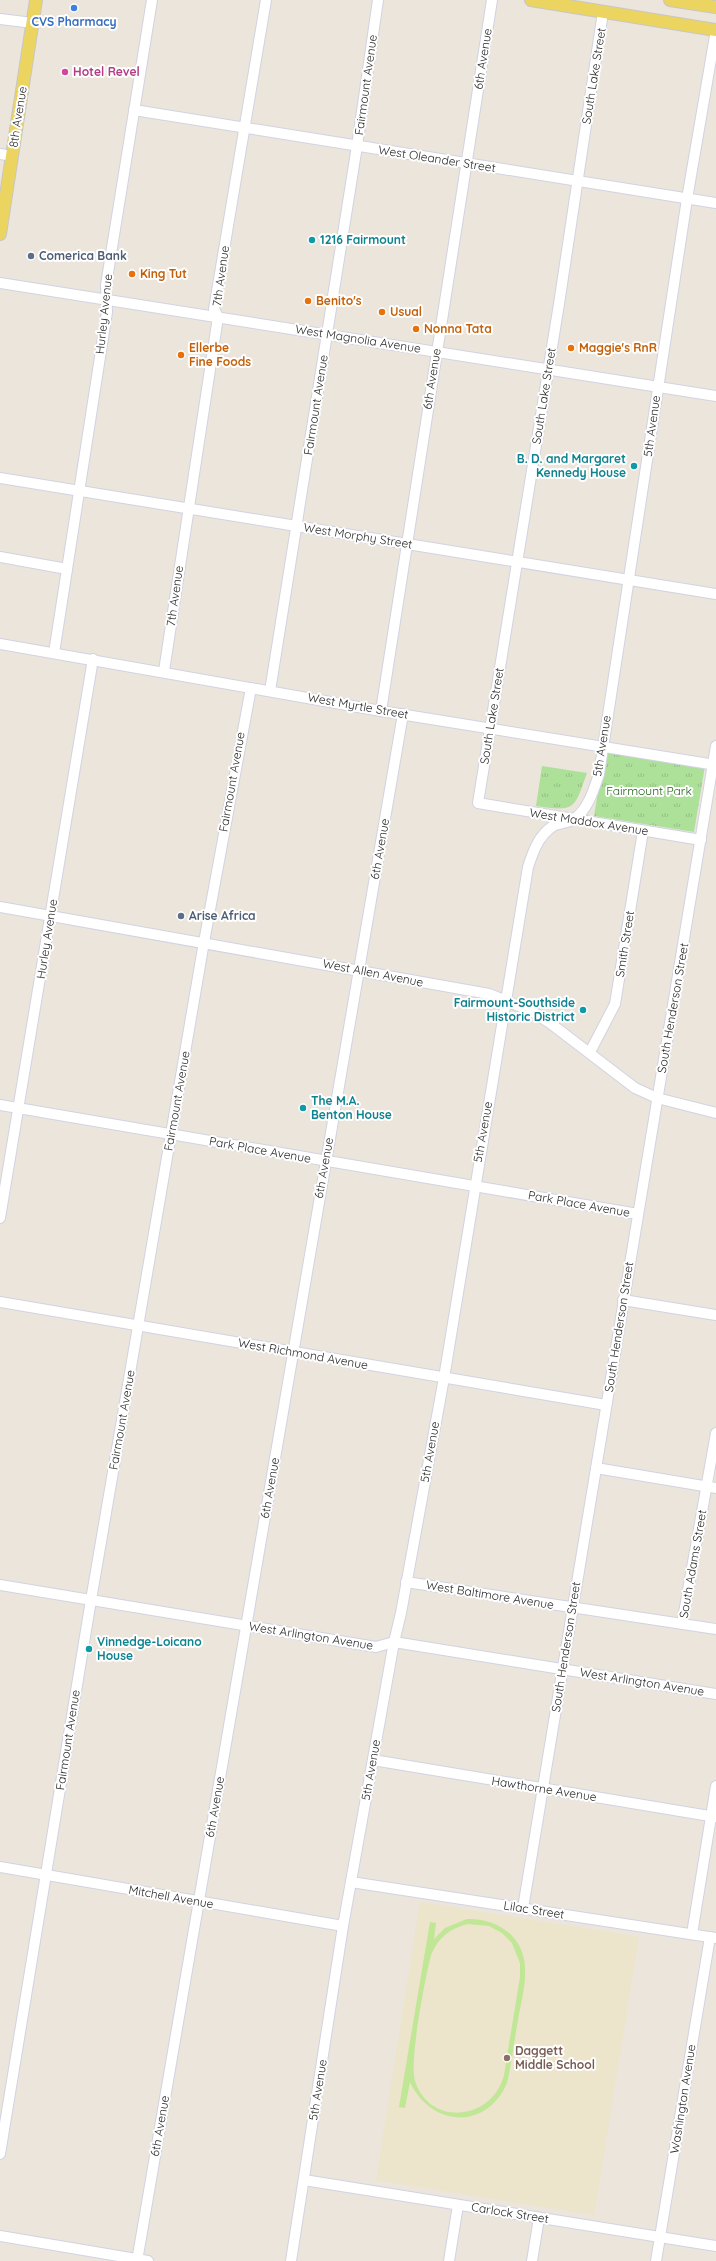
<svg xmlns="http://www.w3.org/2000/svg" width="716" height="2261" font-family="Quicksand,sans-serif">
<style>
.education{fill:#ece4cb}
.park{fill:url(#park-tufts)}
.pitch{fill:#bfe795;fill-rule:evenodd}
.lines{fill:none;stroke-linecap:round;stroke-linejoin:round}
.minor-casing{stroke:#d1d3e2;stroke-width:12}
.major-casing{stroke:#c7c7c7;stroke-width:14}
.minor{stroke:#fff;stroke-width:10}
.major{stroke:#ecd460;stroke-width:12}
.shop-dot{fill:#3f7fe0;stroke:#fff;stroke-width:1.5}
.hotel-dot{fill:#d1479c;stroke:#fff;stroke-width:1.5}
.culture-dot{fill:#0f9aa8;stroke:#fff;stroke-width:1.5}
.service-dot{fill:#5c6f8a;stroke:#fff;stroke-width:1.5}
.food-dot{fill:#e8710a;stroke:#fff;stroke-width:1.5}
.education-dot{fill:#8d6e63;stroke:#fff;stroke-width:1.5}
.labels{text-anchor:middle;stroke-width:4;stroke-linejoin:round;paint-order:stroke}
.shop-label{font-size:12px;font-weight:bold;fill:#366cbe;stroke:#fff}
.street-label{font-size:12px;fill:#292929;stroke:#fff}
.hotel-label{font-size:12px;font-weight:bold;fill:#b23c85;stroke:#fff;text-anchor:start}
.culture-label{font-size:12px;font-weight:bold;fill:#0d838f;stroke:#fff;text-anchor:start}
.service-label{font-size:12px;font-weight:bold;fill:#4e5e75;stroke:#fff;text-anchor:start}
.food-label{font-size:12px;font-weight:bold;fill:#c56008;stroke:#fff;text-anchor:start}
.park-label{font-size:12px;fill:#26631c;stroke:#fff}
.education-label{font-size:12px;font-weight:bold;fill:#785e54;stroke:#fff;text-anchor:start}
</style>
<defs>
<pattern id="park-tufts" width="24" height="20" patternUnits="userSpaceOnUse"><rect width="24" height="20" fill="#ade099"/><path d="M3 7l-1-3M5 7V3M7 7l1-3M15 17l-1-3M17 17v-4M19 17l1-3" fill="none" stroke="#95c084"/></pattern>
</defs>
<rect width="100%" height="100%" fill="#ebe5db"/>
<polygon class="education" points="420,1902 639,1937 594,2215 376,2180"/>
<g class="park">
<polygon points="605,750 705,766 694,832 594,816"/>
<path d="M542,766L587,773C574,809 576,812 536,806Z"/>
</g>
<path class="pitch" d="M467,1919C497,1918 524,1936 525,1968C526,1985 521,2003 518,2020C514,2041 512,2062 507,2083C486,2131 431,2127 410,2082L405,2108L399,2107L430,1922L436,1923L434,1939L445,1928ZM468,1924L489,1926L502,1933L512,1943L520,1963V1977L504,2075C493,2120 430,2128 415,2081C409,2061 425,1979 431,1955C438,1938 450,1928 468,1924Z"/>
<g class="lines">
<g class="minor-casing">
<g id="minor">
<polyline points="603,12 559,304 478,803 701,840"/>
<polyline points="0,19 33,23"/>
<polyline points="134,110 716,203"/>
<polyline points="0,154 12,156"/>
<polyline points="0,283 716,396"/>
<polyline points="0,478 716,594"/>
<polyline points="0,557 67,569"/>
<polyline points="0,644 381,711 716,765"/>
<polyline points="54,653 107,312 106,285 152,0"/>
<polyline points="164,671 218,317 214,309 266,0"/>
<polyline points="270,691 357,146 378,0"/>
<polyline points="381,711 492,0"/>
<polyline points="0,907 489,994 531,1011 550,1023 635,1088 657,1098 716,1113"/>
<polyline points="590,1052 615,1004 643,831"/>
<polyline points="0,1105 638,1214"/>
<polyline points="0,1218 93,659"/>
<polyline points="623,1300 716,1315"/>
<polyline points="0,1302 606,1405"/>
<polyline points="596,1468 716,1488"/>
<polyline points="406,1582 716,1629"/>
<polyline points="0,1585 376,1647 394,1642 716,1694"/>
<polyline points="682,1624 716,1433"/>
<polyline points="373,1760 716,1817"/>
<polyline points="0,1867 343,1926"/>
<polyline points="351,1882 716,1938"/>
<polyline points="523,1908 716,746"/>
<polyline points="692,1934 716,1786"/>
<polyline points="0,2154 91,1600 204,942 251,688"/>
<polyline points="304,2180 716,2246"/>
<polyline points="0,2236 148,2261"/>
<polyline points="137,2261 403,714"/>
<path d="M291,2261L343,1926L394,1642L401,1613L444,1378L528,867C533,852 538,836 553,826C559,823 568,823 574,819C588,810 594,789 599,774L687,199L716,30"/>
<polyline points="449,2261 458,2205"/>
<polyline points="532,2261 539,2218"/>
<polyline points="656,2261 710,1937"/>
</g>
</g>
<g class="major-casing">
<g id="major">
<polyline points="531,0 716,30"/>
<polyline points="670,0 716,7"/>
<polyline points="0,234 36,0"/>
</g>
</g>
<use href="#minor" class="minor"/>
<use href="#major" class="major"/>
</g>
<circle class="shop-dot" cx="74" cy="8" r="4"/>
<circle class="hotel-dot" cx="65" cy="72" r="4"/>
<g class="culture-dot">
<circle cx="312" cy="240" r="4"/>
<circle cx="634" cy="466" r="4"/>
<circle cx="583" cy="1010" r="4"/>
<circle cx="303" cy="1108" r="4"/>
<circle cx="89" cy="1649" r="4"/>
</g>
<g class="service-dot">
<circle cx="31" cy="256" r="4"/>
<circle cx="181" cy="916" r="4"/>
</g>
<g class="food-dot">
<circle cx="132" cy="274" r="4"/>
<circle cx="308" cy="301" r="4"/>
<circle cx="382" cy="312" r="4"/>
<circle cx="416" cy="329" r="4"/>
<circle cx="571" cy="348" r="4"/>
<circle cx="181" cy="355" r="4"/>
</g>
<circle class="education-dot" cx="507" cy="2058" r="4"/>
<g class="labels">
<g class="shop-label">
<text x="74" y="26">CVS Pharmacy</text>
</g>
<g class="street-label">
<text transform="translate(483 59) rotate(-81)" y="4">6th Avenue</text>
<text transform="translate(594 76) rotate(-81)" y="4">South Lake Street</text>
<text transform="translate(366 85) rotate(-82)" y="4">Fairmount Avenue</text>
<text transform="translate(18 117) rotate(-81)" y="4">8th Avenue</text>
<text transform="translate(437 159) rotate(9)" y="4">West Oleander Street</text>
<text transform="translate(221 276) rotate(-82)" y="4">7th Avenue</text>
<text transform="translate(104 314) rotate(-84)" y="4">Hurley Avenue</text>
<text transform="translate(358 339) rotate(9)" y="4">West Magnolia Avenue</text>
<text transform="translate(432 379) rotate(-81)" y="4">6th Avenue</text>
<text transform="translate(544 396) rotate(-81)" y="4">South Lake Street</text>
<text transform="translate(316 405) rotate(-81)" y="4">Fairmount Avenue</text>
<text transform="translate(652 426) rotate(-82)" y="4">5th Avenue</text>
<text transform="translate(358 536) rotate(9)" y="4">West Morphy Street</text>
<text transform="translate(175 596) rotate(-82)" y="4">7th Avenue</text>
<text transform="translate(358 706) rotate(10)" y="4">West Myrtle Street</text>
<text transform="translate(492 716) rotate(-81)" y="4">South Lake Street</text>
<text transform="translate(602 746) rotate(-81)" y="4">5th Avenue</text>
<text transform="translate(232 782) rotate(-80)" y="4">Fairmount Avenue</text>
<text transform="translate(589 822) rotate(9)" y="4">West Maddox Avenue</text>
<text transform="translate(380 849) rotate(-80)" y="4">6th Avenue</text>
<text transform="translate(47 939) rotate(-81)" y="4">Hurley Avenue</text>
<text transform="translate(625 944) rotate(-81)" y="4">Smith Street</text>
<text transform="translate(373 973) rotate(11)" y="4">West Allen Avenue</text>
<text transform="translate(673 1008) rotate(-80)" y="4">South Henderson Street</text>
<text transform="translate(177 1101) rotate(-80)" y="4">Fairmount Avenue</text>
<text transform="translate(483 1132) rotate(-80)" y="4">5th Avenue</text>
<text transform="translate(260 1150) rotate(10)" y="4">Park Place Avenue</text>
<text transform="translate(324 1168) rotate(-80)" y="4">6th Avenue</text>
<text transform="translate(579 1204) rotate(10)" y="4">Park Place Avenue</text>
<text transform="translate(619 1327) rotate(-81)" y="4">South Henderson Street</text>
<text transform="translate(303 1354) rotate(10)" y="4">West Richmond Avenue</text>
<text transform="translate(122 1420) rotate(-80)" y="4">Fairmount Avenue</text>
<text transform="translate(430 1452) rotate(-80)" y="4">5th Avenue</text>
<text transform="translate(270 1488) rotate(-80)" y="4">6th Avenue</text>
<text transform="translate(693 1564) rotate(-80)" y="4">South Adams Street</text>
<text transform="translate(490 1595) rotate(9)" y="4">West Baltimore Avenue</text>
<text transform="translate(311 1636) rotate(9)" y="4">West Arlington Avenue</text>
<text transform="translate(566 1647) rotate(-81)" y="4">South Henderson Street</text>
<text transform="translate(642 1682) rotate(9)" y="4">West Arlington Avenue</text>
<text transform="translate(68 1740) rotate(-81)" y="4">Fairmount Avenue</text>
<text transform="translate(371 1770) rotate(-80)" y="4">5th Avenue</text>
<text transform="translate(544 1789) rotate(9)" y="4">Hawthorne Avenue</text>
<text transform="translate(215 1807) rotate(-80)" y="4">6th Avenue</text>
<text transform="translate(171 1897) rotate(10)" y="4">Mitchell Avenue</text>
<text transform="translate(534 1910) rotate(9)" y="4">Lilac Street</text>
<text transform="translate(318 2090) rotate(-81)" y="4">5th Avenue</text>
<text transform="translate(683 2099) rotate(-81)" y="4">Washington Avenue</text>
<text transform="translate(160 2126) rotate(-80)" y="4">6th Avenue</text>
<text transform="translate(510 2213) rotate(9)" y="4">Carlock Street</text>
</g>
<g class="hotel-label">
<text x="73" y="76">Hotel Revel</text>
</g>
<g class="culture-label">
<text x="320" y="244">1216 Fairmount</text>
<text x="626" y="463" text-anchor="end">B. D. and Margaret<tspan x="626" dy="14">Kennedy House</tspan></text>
<text x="575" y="1007" text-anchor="end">Fairmount-Southside<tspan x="575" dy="14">Historic District</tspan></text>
<text x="311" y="1105">The M.A.<tspan x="311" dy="14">Benton House</tspan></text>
<text x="97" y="1646">Vinnedge-Loicano<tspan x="97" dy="14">House</tspan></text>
</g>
<g class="service-label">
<text x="39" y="260">Comerica Bank</text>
<text x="189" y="920">Arise Africa</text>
</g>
<g class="food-label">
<text x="140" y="278">King Tut</text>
<text x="316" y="305">Benito's</text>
<text x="390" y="316">Usual</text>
<text x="424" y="333">Nonna Tata</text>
<text x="189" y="352">Ellerbe<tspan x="189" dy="14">Fine Foods</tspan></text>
<text x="579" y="352">Maggie's RnR</text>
</g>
<g class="park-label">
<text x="649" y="795">Fairmount Park</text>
</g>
<g class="education-label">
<text x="515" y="2055">Daggett<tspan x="515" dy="14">Middle School</tspan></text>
</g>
</g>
</svg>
